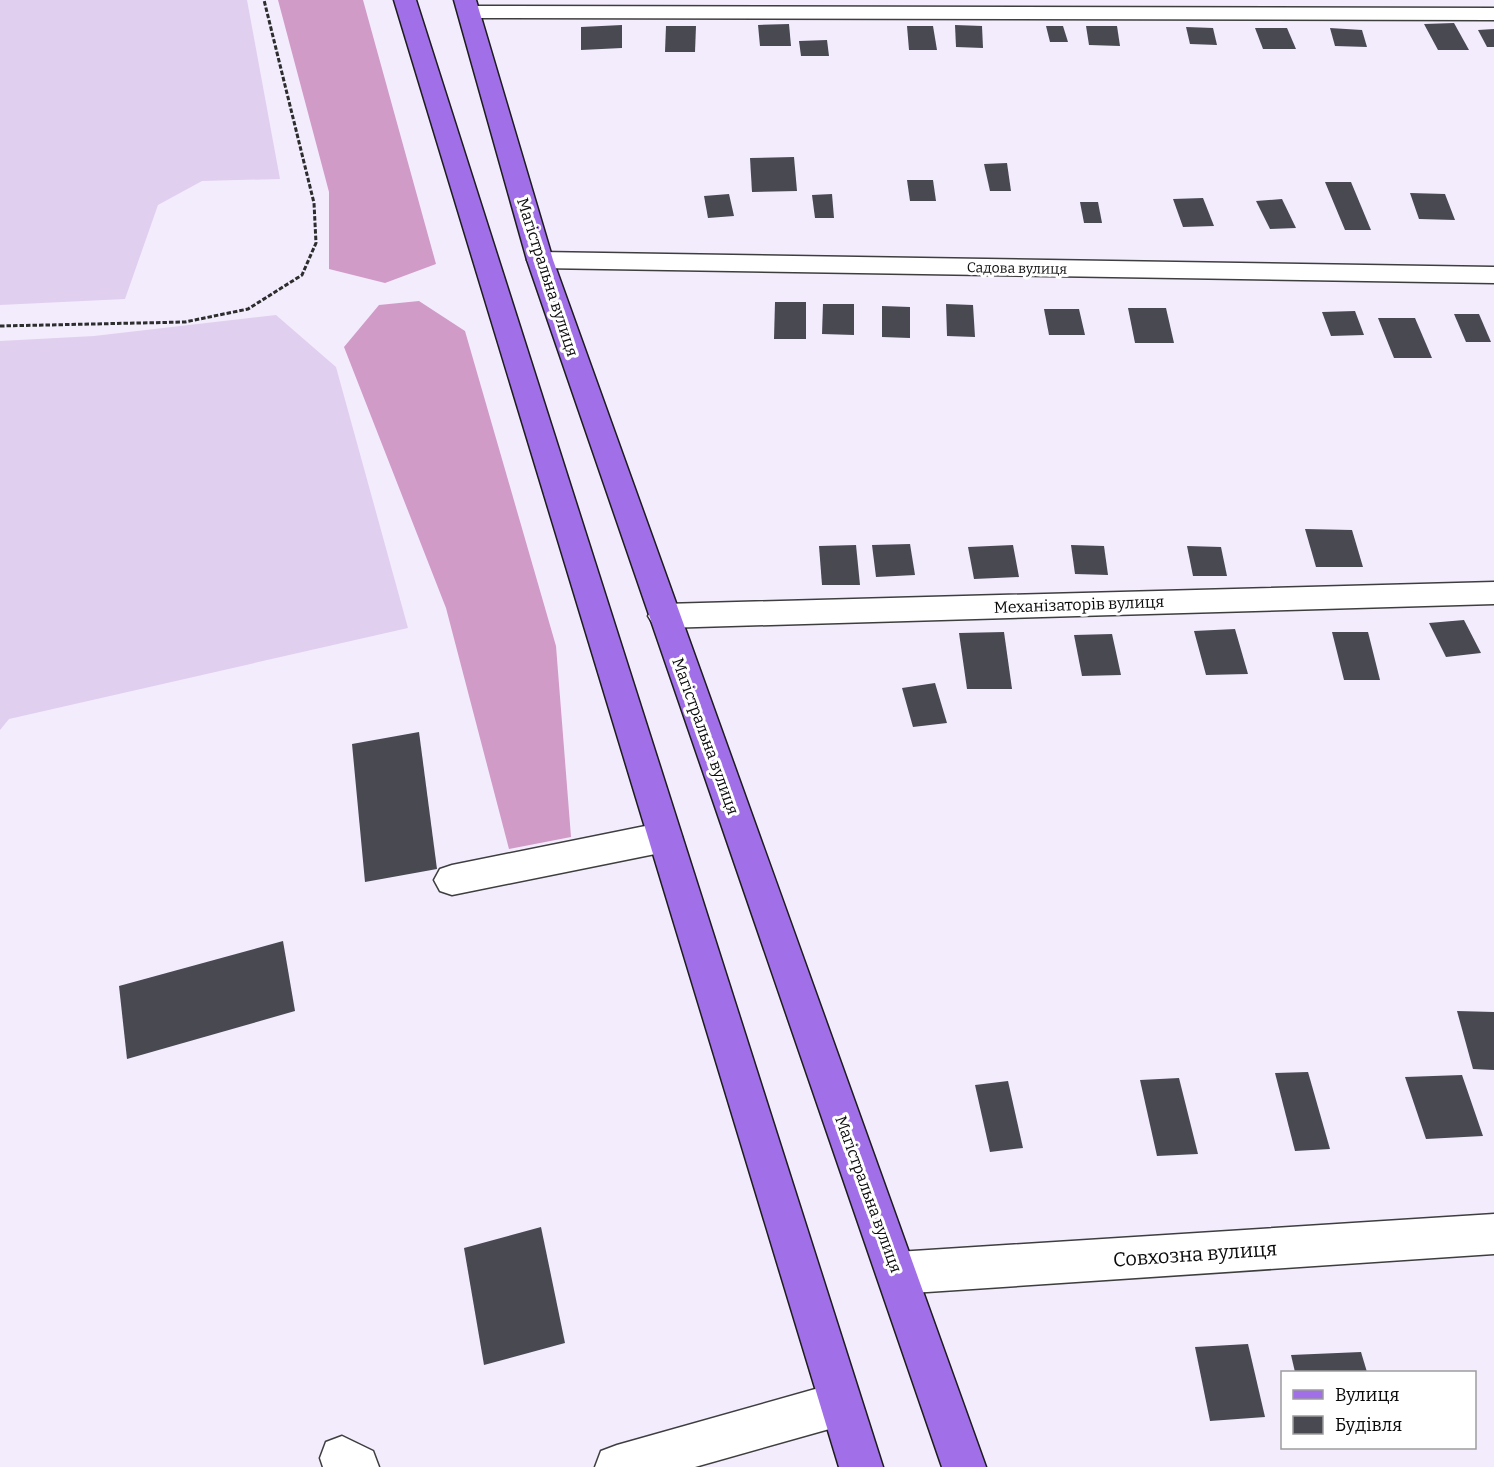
<svg xmlns="http://www.w3.org/2000/svg" width="1494" height="1467" font-family="Bitter,serif">
<style>
.farmland{fill:#e1cfef}
.forest{fill:#d19bc7}
.building{fill:#494952}
.lines{fill:none;stroke-linecap:round;stroke-linejoin:round}
.minor-casing{stroke:#3e3e3e;stroke-width:3}
.major-casing{stroke:#1c1c1c;stroke-width:3}
.path{stroke:#2d2d2d;stroke-width:3;stroke-dasharray:4.5 2;stroke-linecap:butt}
.minor{fill:#fff;fill-rule:evenodd}
.major{fill:#a170e8;fill-rule:evenodd}
.labels{text-anchor:middle;stroke-width:6;stroke-linejoin:round;paint-order:stroke}
.far-street-label{font-size:14px;fill:#0b0b0b;stroke:#fff}
.street-label{font-size:16px;fill:#0b0b0b;stroke:#fff}
.near-street-label{font-size:20px;fill:#0b0b0b;stroke:#fff}
</style>
<rect width="100%" height="100%" fill="#f3ecfd"/>
<g class="farmland">
<polygon points="0,0 247,0 280,179 202,181 158,205 125,299 0,305"/>
<polygon points="276,315 336,367 408,628 9,719 0,730 0,341 94,336"/>
</g>
<g class="forest">
<polygon points="278,0 363,0 436,264 385,283 329,269 329,192"/>
<polygon points="419,301 465,331 556,646 571,837 509,849 446,608 344,347 379,305"/>
</g>
<g class="building">
<polygon points="1454,23 1469,50 1438,50 1424,24"/>
<polygon points="789,24 791,46 760,46 758,25"/>
<polygon points="622,25 622,48 581,50 581,27"/>
<polygon points="955,25 982,26 983,48 956,47"/>
<polygon points="666,26 696,26 695,52 665,52"/>
<polygon points="907,26 933,26 937,50 909,50"/>
<polygon points="1046,26 1063,26 1068,42 1050,42"/>
<polygon points="1086,26 1117,26 1120,46 1089,45"/>
<polygon points="1186,27 1213,28 1217,45 1190,44"/>
<polygon points="1255,28 1287,28 1296,49 1263,49"/>
<polygon points="1330,28 1362,30 1367,47 1335,46"/>
<polygon points="1494,29 1494,47 1487,47 1478,30"/>
<polygon points="827,40 829,56 801,56 799,41"/>
<polygon points="794,157 797,191 752,192 750,158"/>
<polygon points="1007,163 1011,191 990,191 984,164"/>
<polygon points="907,180 933,180 936,201 910,201"/>
<polygon points="1325,182 1351,182 1371,230 1345,230"/>
<polygon points="1410,193 1445,194 1455,220 1419,219"/>
<polygon points="729,194 734,216 708,218 704,196"/>
<polygon points="832,194 834,218 815,218 812,195"/>
<polygon points="1203,198 1214,226 1183,227 1173,199"/>
<polygon points="1282,199 1296,228 1270,229 1256,201"/>
<polygon points="1080,202 1098,202 1102,223 1084,223"/>
<polygon points="775,302 806,302 806,339 774,339"/>
<polygon points="823,304 854,304 854,335 822,334"/>
<polygon points="946,304 973,305 975,337 947,336"/>
<polygon points="882,306 910,307 910,338 882,337"/>
<polygon points="1128,308 1166,308 1174,343 1135,343"/>
<polygon points="1044,309 1079,309 1085,335 1049,335"/>
<polygon points="1355,311 1364,335 1331,336 1322,312"/>
<polygon points="1454,314 1479,314 1491,342 1466,342"/>
<polygon points="1378,318 1415,318 1432,358 1394,358"/>
<polygon points="1305,529 1352,530 1363,567 1316,567"/>
<polygon points="910,544 915,575 876,577 872,545"/>
<polygon points="856,545 860,585 822,585 819,546"/>
<polygon points="1013,545 1019,577 974,579 968,547"/>
<polygon points="1071,545 1104,546 1108,575 1075,574"/>
<polygon points="1187,546 1221,547 1227,576 1193,576"/>
<polygon points="1464,620 1481,653 1446,657 1429,623"/>
<polygon points="1235,629 1248,674 1206,675 1194,631"/>
<polygon points="1004,632 1012,689 967,689 959,633"/>
<polygon points="1332,632 1368,632 1380,680 1344,680"/>
<polygon points="1112,634 1121,675 1082,676 1074,635"/>
<polygon points="935,683 947,723 913,727 902,688"/>
<polygon points="419,732 437,869 365,882 352,744"/>
<polygon points="283,941 295,1011 127,1059 119,986"/>
<polygon points="1457,1011 1494,1012 1494,1070 1473,1069"/>
<polygon points="1308,1072 1330,1149 1295,1151 1275,1073"/>
<polygon points="1462,1075 1483,1136 1426,1139 1405,1077"/>
<polygon points="1179,1078 1198,1154 1157,1156 1140,1080"/>
<polygon points="1008,1081 1023,1148 990,1152 975,1085"/>
<polygon points="541,1227 565,1343 484,1365 464,1248"/>
<polygon points="1248,1344 1265,1417 1210,1421 1195,1347"/>
<polygon points="1361,1352 1367,1372 1295,1372 1291,1355"/>
</g>
<g class="lines">
<g class="minor-casing">
<g id="minor">
<polygon points="469,6 1494,8 1494,20 469,18 461,17 458,12 461,7"/>
<polygon points="540,252 1494,267 1494,283 540,268 531,266 527,260 531,254"/>
<polygon points="1494,582 1494,604 664,628 653,624 648,616 653,608 664,604"/>
<polygon points="665,822 677,827 682,837 677,847 665,852 452,895 440,891 434,880 440,869 452,865"/>
<polygon points="1494,1214 1494,1254 897,1294 882,1288 876,1273 882,1258 897,1252"/>
<polygon points="840,1382 855,1389 862,1404 855,1419 840,1426 695,1467 595,1467 601,1451 617,1445"/>
<polygon points="342,1436 373,1451 379,1467 323,1467 320,1458 326,1442"/>
</g>
</g>
<g class="major-casing">
<g id="major">
<polygon points="394,0 416,0 883,1467 839,1467"/>
<polygon points="454,0 476,0 553,260 986,1467 942,1467 527,260"/>
</g>
</g>
<polyline class="path" points="0,326 185,322 248,309 302,275 316,243 314,203 264,0"/>
<use href="#minor" class="minor"/>
<use href="#major" class="major"/>
</g>
<g class="labels">
<g class="far-street-label">
<text transform="translate(1017 268) rotate(1)" y="5">Садова вулиця</text>
</g>
<g class="street-label">
<text transform="translate(548 277) rotate(72)" y="6">Магістральна вулиця</text>
<text transform="translate(1079 604) rotate(-2)" y="6">Механізаторів вулиця</text>
<text transform="translate(706 736) rotate(70)" y="6">Магістральна вулиця</text>
<text transform="translate(869 1194) rotate(70)" y="6">Магістральна вулиця</text>
</g>
<g class="near-street-label">
<text transform="translate(1195 1254) rotate(-4)" y="7">Совхозна вулиця</text>
</g>
</g>
<rect x="1281" y="1371" width="195" height="78" fill="#ffffff" stroke="#9d9d9d" stroke-width="1.5"/>
<rect x="1293" y="1390" width="30" height="9" fill="#a170e8" stroke="#9d9d9d" stroke-width="1.5"/>
<text x="1335" y="1401" font-size="18" fill="#0b0b0b">Вулиця</text>
<rect x="1293" y="1416" width="30" height="18" fill="#494952" stroke="#9d9d9d" stroke-width="1.5"/>
<text x="1335" y="1431" font-size="18" fill="#0b0b0b">Будівля</text>
</svg>
